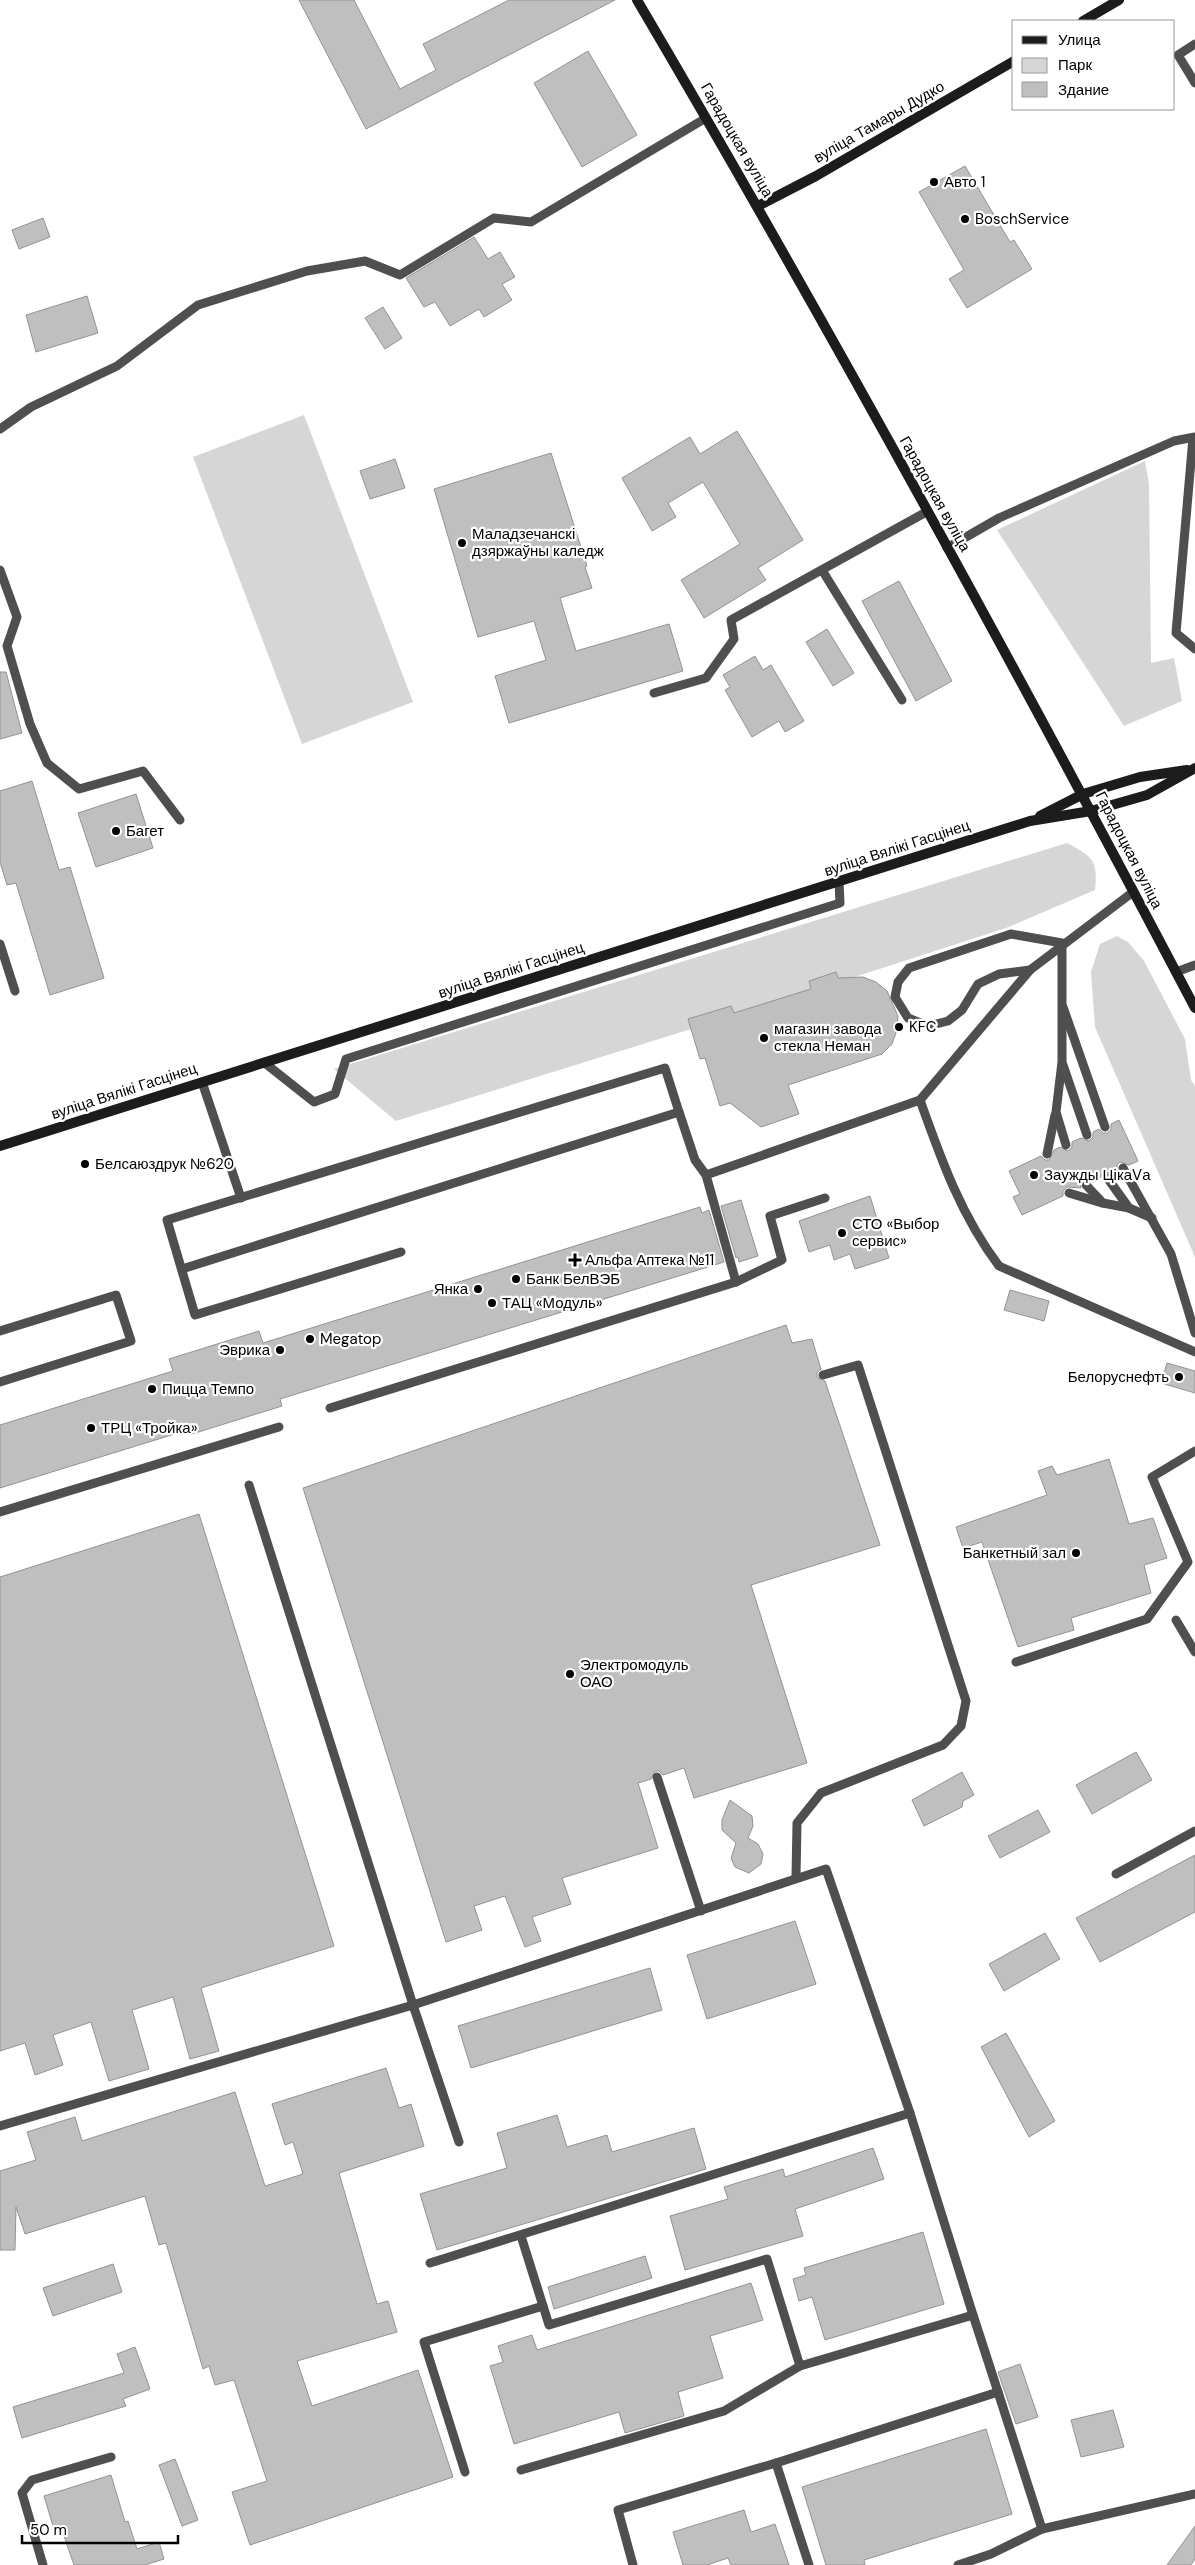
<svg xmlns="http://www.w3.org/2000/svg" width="1195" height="2565" font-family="'DM Sans',sans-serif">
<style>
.green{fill:#d6d6d6}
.building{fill:#bfbfbf;stroke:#939393}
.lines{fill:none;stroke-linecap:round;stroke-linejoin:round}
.lane{stroke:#4f4f4f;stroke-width:9}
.secondary{stroke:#1c1c1c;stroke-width:10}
.poi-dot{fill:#000;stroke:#fff;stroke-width:2}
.labels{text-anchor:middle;stroke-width:4.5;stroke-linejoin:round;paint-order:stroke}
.street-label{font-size:15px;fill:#000;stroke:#fff}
.poi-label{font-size:15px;fill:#000;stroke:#fff;text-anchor:start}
</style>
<rect width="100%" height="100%" fill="#fff"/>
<g class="green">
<polygon points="304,415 413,702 302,744 193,457"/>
<polygon points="1145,461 1149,484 1151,663 1174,658 1182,701 1124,726 997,530"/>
<path d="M1067,843C1093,857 1098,860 1095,890L1006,928L765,1006L396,1121L334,1069Z"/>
<polygon points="1117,936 1128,942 1144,961 1185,1039 1191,1080 1195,1086 1195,1257 1095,1027 1091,972 1100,944"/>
</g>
<g class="building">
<polygon points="299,0 354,0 400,89 436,70 423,44 509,0 615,0 366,129"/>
<polygon points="588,51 637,135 582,167 534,83"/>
<polygon points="965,166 1010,242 1014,240 1032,269 967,308 949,279 964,270 919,192"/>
<polygon points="43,218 50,237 19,249 12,230"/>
<polygon points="474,237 488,259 500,252 515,277 502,284 512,300 484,317 479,309 450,326 435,302 424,307 406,278"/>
<polygon points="87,296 98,333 36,352 26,315"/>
<polygon points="383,307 402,338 385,349 365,318"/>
<polygon points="737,431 803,540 758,568 766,580 704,618 681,580 740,544 703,482 668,503 676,517 652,531 622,478 690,437 700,454"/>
<polygon points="551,453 587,566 585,567 592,588 560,598 576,651 669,624 683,671 509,723 495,676 546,660 534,621 478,637 434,489"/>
<polygon points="395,459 405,488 370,499 360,471"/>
<polygon points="899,581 952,681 916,701 862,601"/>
<polygon points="827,629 854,673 833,686 806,642"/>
<polygon points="755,656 763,670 771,665 804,721 785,732 779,721 752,737 725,690 730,687 723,675"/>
<polygon points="0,672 6,672 22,733 0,739"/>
<polygon points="32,781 59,870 70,867 104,978 50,995 16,883 7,885 0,862 0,791"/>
<polygon points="136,794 153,848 96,867 78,813"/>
<polygon points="836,972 838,978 863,977 876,982 887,991 898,1016 897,1030 892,1044 882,1054 788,1085 799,1114 761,1127 730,1103 720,1106 705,1058 700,1059 688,1019 731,1006 734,1013 811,989 809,981"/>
<polygon points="1119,1120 1138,1161 1129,1165 1120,1162 1117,1165 1117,1171 1112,1173 1108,1170 1103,1171 1100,1178 1092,1182 1084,1179 1080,1183 1081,1188 1067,1187 1063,1191 1063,1196 1022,1215 1013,1197 1020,1194 1009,1171 1041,1156 1045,1160 1049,1160 1054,1150 1060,1147 1068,1151 1072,1147 1072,1142 1081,1138 1089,1141 1093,1137 1093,1132 1099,1129 1103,1133 1108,1133 1111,1129 1111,1124"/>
<polygon points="870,1196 889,1258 855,1269 850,1254 834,1260 830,1245 809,1252 799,1221"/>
<polygon points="741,1200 758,1256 739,1262 738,1257 736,1258 721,1206"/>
<polygon points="700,1207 702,1213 709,1210 724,1262 280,1399 282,1406 192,1434 191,1429 0,1488 0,1425 173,1371 169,1359 259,1331 263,1343"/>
<polygon points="1010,1290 1049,1301 1044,1321 1004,1310"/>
<polygon points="786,1325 792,1343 812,1339 821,1369 817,1373 817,1377 825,1381 880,1545 751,1585 807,1763 694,1798 684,1768 663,1775 659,1771 655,1771 651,1779 638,1783 658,1848 562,1878 571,1904 532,1917 541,1941 525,1947 505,1896 474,1906 482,1930 446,1942 303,1488"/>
<polygon points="1167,1363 1195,1371 1195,1393 1161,1383"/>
<polygon points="1109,1459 1129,1524 1153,1518 1167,1558 1144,1565 1151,1593 1071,1618 1074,1630 1018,1647 982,1542 963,1548 956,1527 1047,1495 1038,1471 1052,1466 1057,1475"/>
<polygon points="199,1514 334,1946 201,1988 219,2051 190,2059 173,1997 132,2010 149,2069 109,2081 91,2022 53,2035 63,2065 35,2075 25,2043 0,2051 0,1577"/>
<polygon points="1136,1752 1152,1780 1092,1814 1076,1785"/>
<polygon points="962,1772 974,1795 963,1801 962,1807 924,1826 912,1800"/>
<polygon points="730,1800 752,1816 753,1826 748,1838 758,1844 763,1854 761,1864 749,1873 735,1867 731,1858 736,1843 722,1830 722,1820"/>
<polygon points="1038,1810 1050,1832 1000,1858 988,1836"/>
<polygon points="1195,1855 1195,1912 1100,1962 1076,1918"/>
<polygon points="795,1921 816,1984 707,2019 687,1955"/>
<polygon points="1045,1933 1060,1959 1004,1991 989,1964"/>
<polygon points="650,1968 662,2010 471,2068 458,2026"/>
<polygon points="1006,2033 1055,2121 1029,2137 981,2047"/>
<polygon points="386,2068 399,2108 411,2104 424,2146 339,2173 377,2304 388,2301 397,2332 297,2361 312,2406 418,2370 453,2477 250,2545 232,2492 267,2481 234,2380 215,2385 209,2366 203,2369 166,2243 159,2245 145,2196 25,2234 16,2207 15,2250 0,2250 0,2171 36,2160 27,2132 75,2117 82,2141 235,2092 265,2186 303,2174 293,2142 285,2145 272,2104"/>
<polygon points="557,2115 567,2147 607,2135 612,2152 694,2128 706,2169 437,2250 420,2194 507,2168 497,2133"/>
<polygon points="873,2148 884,2179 795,2209 803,2236 685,2270 670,2216 728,2199 724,2187 783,2169 785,2177"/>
<polygon points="923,2232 944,2304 825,2340 812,2297 799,2301 793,2279 806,2275 804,2268"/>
<polygon points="645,2256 652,2278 554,2309 548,2287"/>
<polygon points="113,2264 122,2292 53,2316 43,2288"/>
<polygon points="751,2283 763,2320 710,2336 723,2378 678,2392 684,2416 625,2433 619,2412 514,2444 490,2366 503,2362 498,2346 532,2335 537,2350"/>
<polygon points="135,2347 150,2389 123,2399 126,2406 22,2438 13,2407 124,2373 117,2354"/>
<polygon points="1020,2364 1038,2417 1016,2424 998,2372"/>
<polygon points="1113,2410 1124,2447 1081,2457 1071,2420"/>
<polygon points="986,2429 1012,2514 864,2560 865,2565 826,2565 802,2487"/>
<polygon points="175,2459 198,2520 182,2526 159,2465"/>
<polygon points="111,2475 125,2522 128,2521 137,2549 159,2542 164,2559 145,2565 74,2565 63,2533 56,2536 44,2496"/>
<polygon points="744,2510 751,2532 775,2524 789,2565 731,2565 728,2558 707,2565 683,2565 673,2532"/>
<polygon points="1195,2526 1195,2559 1191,2565 1167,2565"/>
</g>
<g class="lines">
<g class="lane">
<polyline points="1195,44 1178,55 1195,83"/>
<polyline points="0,429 31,407 117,366 198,305 307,271 365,261 400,275 494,218 531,222 706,118"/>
<polyline points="1193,438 1176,633 1195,649"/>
<polyline points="947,548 999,518 1174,441 1195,437"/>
<polyline points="0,570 17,617 7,646 30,724 47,763 79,789 143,771 180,820"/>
<polyline points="822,570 902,700"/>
<polyline points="654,693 706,678 734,639 731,620 928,511"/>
<polyline points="0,944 15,991"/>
<polyline points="1030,970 999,974 978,984 962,1010 948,1021 928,1026 908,1018 895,997 898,982 909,968 1011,934 1062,943 1062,1062 1056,1112 1066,1145"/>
<polyline points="1176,972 1195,965"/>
<polyline points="1063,1007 1105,1127"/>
<polyline points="266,1064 314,1102 335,1094 346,1059 840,903 839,882"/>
<polyline points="1063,1065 1087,1135"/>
<polyline points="202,1082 241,1198"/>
<path d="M920,1100C941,1159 961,1216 999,1266L1195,1352"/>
<polyline points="1047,1154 1055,1115"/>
<polyline points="1123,1168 1171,1254 1195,1333"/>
<polyline points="706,1175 736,1282 782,1260 770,1216 825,1198"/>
<polyline points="1106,1176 1129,1208"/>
<polyline points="1086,1185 1103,1203 1129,1208 1152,1218"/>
<polyline points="1069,1193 1102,1203"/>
<polyline points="401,1252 195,1315 167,1220 665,1068 679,1112"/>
<polyline points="182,1269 679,1112 695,1160 706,1175 920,1100 1030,970 1133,892"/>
<polyline points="0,1331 116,1295 131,1341 0,1382"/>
<polyline points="330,1408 736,1282"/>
<polyline points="249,1485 413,2005 826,1869 910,2113 430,2263"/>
<polyline points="0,1512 279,1427"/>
<polyline points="1176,1620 1195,1652"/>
<polyline points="1016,1662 1147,1619 1188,1562 1152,1477 1195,1451"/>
<polyline points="657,1777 701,1911"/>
<polyline points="1116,1874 1195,1831"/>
<polyline points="796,1877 797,1823 821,1793 943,1745 961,1726 966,1701 858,1365 823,1375"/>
<polyline points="910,2113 973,2315"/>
<polyline points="0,2126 413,2005 459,2142"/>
<polyline points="521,2236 549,2325 767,2259 800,2366"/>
<polyline points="521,2470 724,2411 800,2366 973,2315 998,2392"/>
<polyline points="465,2472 424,2342 543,2306"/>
<polyline points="43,2565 22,2493 32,2480 111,2457"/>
<polyline points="633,2565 618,2510 776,2463"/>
<polyline points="809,2565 776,2463 998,2392 1042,2529"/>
<polyline points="958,2565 991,2554 1042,2529 1195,2494"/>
</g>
<g class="secondary">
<path d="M637,0C832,331 1016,668 1195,1008"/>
<polyline points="1083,21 1119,0"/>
<polyline points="758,206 816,176 1014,61"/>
<polyline points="1040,816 1083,794 1140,777 1187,770"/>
<polyline points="0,1146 1030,821 1091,811 1147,795 1195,768"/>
</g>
</g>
<g class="poi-dot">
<circle cx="934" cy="182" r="5"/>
<circle cx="965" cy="219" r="5"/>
<circle cx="462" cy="543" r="5"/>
<circle cx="116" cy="831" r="5"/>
<circle cx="899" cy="1027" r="5"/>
<circle cx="764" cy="1038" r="5"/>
<circle cx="85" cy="1164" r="5"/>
<circle cx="1034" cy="1175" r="5"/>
<circle cx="842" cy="1233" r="5"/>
<path d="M572.5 1252.5h5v5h5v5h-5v5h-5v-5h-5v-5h5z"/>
<circle cx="516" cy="1279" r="5"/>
<circle cx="478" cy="1289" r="5"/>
<circle cx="492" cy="1303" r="5"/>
<circle cx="310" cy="1339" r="5"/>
<circle cx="280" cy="1350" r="5"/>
<circle cx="1179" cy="1377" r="5"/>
<circle cx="152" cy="1389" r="5"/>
<circle cx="91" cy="1428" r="5"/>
<circle cx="1076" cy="1553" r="5"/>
<circle cx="570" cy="1674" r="5"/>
</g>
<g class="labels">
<g class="street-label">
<text transform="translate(879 122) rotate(-30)" y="5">вуліца Тамары Дудко</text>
<text transform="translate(737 140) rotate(60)" y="5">Гарадоцкая вуліца</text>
<text transform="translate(935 494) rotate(61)" y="5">Гарадоцкая вуліца</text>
<text transform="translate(897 848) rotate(-18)" y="5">вуліца Вялікі Гасцінец</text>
<text transform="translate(1129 850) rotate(63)" y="5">Гарадоцкая вуліца</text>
<text transform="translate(511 970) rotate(-18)" y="5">вуліца Вялікі Гасцінец</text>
<text transform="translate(124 1091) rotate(-18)" y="5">вуліца Вялікі Гасцінец</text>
</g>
<g class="poi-label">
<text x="944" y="187">Авто 1</text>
<text x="975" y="224">BoschService</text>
<text x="472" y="539">Маладзечанскі<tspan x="472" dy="17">дзяржаўны каледж</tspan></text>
<text x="126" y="836">Багет</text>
<text x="909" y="1032">KFC</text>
<text x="774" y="1034">магазин завода<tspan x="774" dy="17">стекла Неман</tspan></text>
<text x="95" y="1169">Белсаюздрук №620</text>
<text x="1044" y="1180">Заужды ЦікаVа</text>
<text x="852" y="1229">СТО «Выбор<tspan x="852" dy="17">сервис»</tspan></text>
<text x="585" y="1265">Альфа Аптека №11</text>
<text x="526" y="1284">Банк БелВЭБ</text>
<text x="468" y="1294" text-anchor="end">Янка</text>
<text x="502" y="1308">ТАЦ «Модуль»</text>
<text x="320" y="1344">Megatop</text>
<text x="270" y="1355" text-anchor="end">Эврика</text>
<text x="1169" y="1382" text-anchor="end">Белоруснефть</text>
<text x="162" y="1394">Пицца Темпо</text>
<text x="101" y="1433">ТРЦ «Тройка»</text>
<text x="1066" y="1558" text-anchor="end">Банкетный зал</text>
<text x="580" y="1670">Электромодуль<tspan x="580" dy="17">ОАО</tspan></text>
</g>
</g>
<rect x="1012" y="20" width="162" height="90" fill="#ffffff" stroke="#999999"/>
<rect x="1022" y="36" width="25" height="8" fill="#1c1c1c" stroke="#999999"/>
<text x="1058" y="45" font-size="15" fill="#000000">Улица</text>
<rect x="1022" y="58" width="25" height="15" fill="#d6d6d6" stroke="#999999"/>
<text x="1058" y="70" font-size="15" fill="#000000">Парк</text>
<rect x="1022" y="82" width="25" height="15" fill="#bfbfbf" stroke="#999999"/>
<text x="1058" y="95" font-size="15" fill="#000000">Здание</text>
<path d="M22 2535v8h156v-8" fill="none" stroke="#000000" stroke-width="2.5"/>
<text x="30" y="2535" font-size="15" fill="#000000" stroke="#ffffff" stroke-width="4" paint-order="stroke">50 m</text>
</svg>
